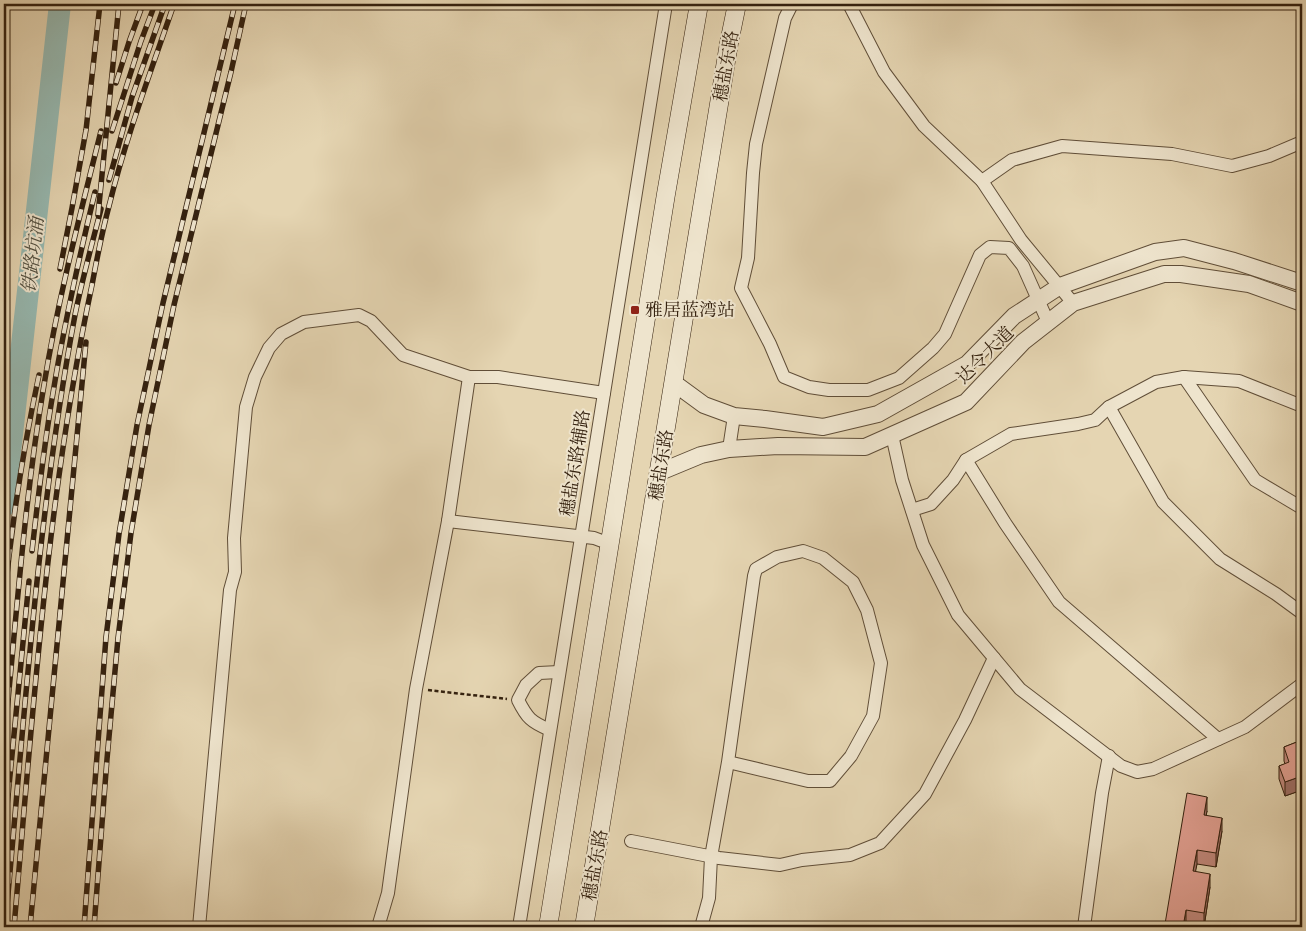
<svg xmlns="http://www.w3.org/2000/svg" width="1306" height="931" font-family="'IM FELL DW Pica','Noto Serif SC',serif">
<style>
.lines{fill:none;stroke-linecap:round;stroke-linejoin:round}
.river{stroke:#96b8b0;stroke-width:22}
.minor-casing{stroke:#604e38;stroke-width:14}
.tertiary-casing{stroke:#604e38;stroke-width:18}
.secondary-casing{stroke:#34210f;stroke-width:19}
.path{stroke:#34210f;stroke-width:2.5;stroke-dasharray:4 2.5;stroke-linecap:butt}
.minor{stroke:#eee4cd;stroke-width:12}
.tertiary{stroke:#eee4cd;stroke-width:16}
.secondary{stroke:#eee4cd;stroke-width:18}
.rail-casing{stroke:#34210f;stroke-width:5.5}
.rail{stroke:#eee4cd;stroke-width:4;stroke-dasharray:11;stroke-linecap:butt}
.wall{fill:#c2897d;stroke:#34210f}
.shaded-wall{fill:#9e6f66;stroke:#34210f}
.building{fill:#e19f91;stroke:#34210f}
.poi-dot{fill:#8f2418;stroke:#eee4cd;stroke-width:2}
.labels{text-anchor:middle;stroke-width:4;stroke-linejoin:round;paint-order:stroke}
.street-label{font-size:18px;fill:#34210f;stroke:#eee4cd}
.poi-label{font-size:18px;fill:#34210f;stroke:#eee4cd;text-anchor:start}
.water-label{font-size:19px;font-style:italic;fill:#514e3f;stroke:#eee4cd}
</style>
<rect width="100%" height="100%" fill="#e5d5b2"/>
<filter id="stains"><feTurbulence type="fractalNoise" baseFrequency=".004" numOctaves="4"/><feColorMatrix values="0 0 0 0 .2 0 0 0 0 .09 0 0 0 0 .02 0 0 0 .5 -.17"/></filter>
<radialGradient id="worn" r=".72"><stop offset=".6" stop-color="#630" stop-opacity="0"/><stop offset="1" stop-color="#630" stop-opacity=".3"/></radialGradient>
<g class="lines">
<polyline class="river" points="4,506 60,4"/>
<g class="minor-casing">
<g id="minor">
<polyline points="792,4 785,18 756,144 753,173 748,258 741,288 770,344 784,377 809,387 829,390 868,390 899,378 933,348 945,334 980,255 990,247 1009,248 1023,266 1048,322"/>
<polyline points="849,4 884,72 924,126 982,181 1021,240 1073,303"/>
<polyline points="982,181 1012,160 1062,146 1172,154 1232,166 1269,156 1302,142"/>
<polyline points="1184,377 1255,480 1302,508"/>
<polyline points="1109,407 1163,502 1220,559 1276,594 1302,613"/>
<polyline points="892,435 902,480 923,545 958,615 1020,689 1121,766 1137,772 1153,769 1245,727 1302,684"/>
<polyline points="729,449 734,416"/>
<polyline points="966,460 1005,523 1059,602 1218,739"/>
<polyline points="912,510 931,504 953,480 966,460 1011,434 1078,424 1095,420 1109,407 1156,382 1184,377 1239,381 1302,406"/>
<polyline points="448,521 594,538 610,544"/>
<path d="M550,730C531,722 527,718 518,700L526,685L539,673L559,672"/>
<polyline points="631,841 719,858 780,865 802,860 850,855 880,843 925,794 965,720 994,658"/>
<polyline points="199,927 230,590 235,572 234,538 246,407 255,377 269,348 281,334 304,322 359,315 371,321 403,355 469,377 498,377 604,393"/>
<polyline points="378,927 388,893 416,689 448,521 469,377"/>
<polyline points="519,927 666,4"/>
<polyline points="701,927 709,898 711,857 728,762 754,576 756,569 777,557 803,551 823,558 853,582 867,610 881,663 873,716 851,756 830,781 808,781 728,762"/>
<polyline points="1084,927 1102,793 1109,756"/>
</g>
</g>
<g class="tertiary-casing">
<g id="tertiary">
<polyline points="674,383 704,405 734,416 765,419 823,427 878,414 967,364 1014,316 1060,286 1155,252 1184,248 1234,261 1302,283"/>
<polyline points="660,472 701,455 729,449 778,446 865,447 966,402 1023,342 1073,303 1164,274 1181,274 1249,284 1302,303"/>
</g>
</g>
<g class="secondary-casing">
<g id="secondary">
<polyline points="548,927 666,194 699,4"/>
<polyline points="584,927 729,43 737,4"/>
</g>
</g>
<polyline class="path" points="428,690 507,699"/>
<use href="#minor" class="minor"/>
<use href="#tertiary" class="tertiary"/>
<use href="#secondary" class="secondary"/>
<g class="rail-casing">
<g id="rail">
<polyline points="116,83 129,42 143,4"/>
<polyline points="112,131 141,41 155,4"/>
<polyline points="109,180 132,97 165,4"/>
<polyline points="98,215 119,4"/>
<polyline points="60,269 72,208 86,130 100,4"/>
<path d="M32,551C38,498 44,445 53,393C64,325 79,258 95,192"/>
<path d="M4,604C11,527 23,450 39,375"/>
<path d="M4,742C16,623 24,502 44,385C58,299 80,215 101,131"/>
<polyline points="4,837 29,581"/>
<path d="M5,927C24,723 37,518 75,315C82,280 92,244 101,209"/>
<path d="M14,927C33,712 47,496 92,285C97,258 102,232 109,206C126,137 151,71 174,4"/>
<polyline points="30,927 86,342"/>
<polyline points="84,927 106,637 119,534 137,425 163,303 235,4"/>
<polyline points="94,927 107,759 118,638 131,533 149,425 174,305 231,72 246,4"/>
</g>
</g>
<use href="#rail" class="rail"/>
</g>
<g class="wall">
<polygon points="1302,740 1302,790 1285,796 1279,779 1279,766 1285,764 1284,761 1284,747"/>
<polygon points="1207,811 1206,815 1222,831 1216,867 1197,864 1195,871 1210,887 1204,927 1186,924 1186,927 1165,927 1165,924"/>
</g>
<g class="shaded-wall">
<polygon points="1302,776 1302,790 1285,796 1285,782"/>
<polygon points="1207,797 1207,811 1204,828 1204,815"/>
<polygon points="1222,818 1222,831 1216,867 1216,853"/>
<polygon points="1197,850 1197,864 1193,885 1193,871"/>
<polygon points="1210,874 1210,887 1204,927 1204,913"/>
<polygon points="1186,910 1186,927 1183,927"/>
</g>
<g class="building">
<polygon points="1302,740 1302,776 1285,782 1279,766 1289,762 1284,747"/>
<polygon points="1187,793 1207,797 1204,815 1222,818 1216,853 1197,850 1193,871 1210,874 1204,913 1186,910 1183,927 1165,924"/>
</g>
<rect class="poi-dot" x="630" y="305" width="10" height="10" rx="2.5"/>
<g class="labels">
<g class="street-label">
<text transform="translate(726 66) rotate(-80)" y="6">穗盐东路</text>
<text transform="translate(985 355) rotate(-45)" y="6">达令大道</text>
<text transform="translate(575 463) rotate(-81)" y="6">穗盐东路辅路</text>
<text transform="translate(661 465) rotate(-81)" y="6">穗盐东路</text>
<text transform="translate(595 865) rotate(-80)" y="6">穗盐东路</text>
</g>
<g class="poi-label">
<text x="645" y="316">雅居蓝湾站</text>
</g>
<g class="water-label">
<text transform="translate(32 255) rotate(-84)" y="7">铁路坑涌</text>
</g>
</g>
<rect width="1306" height="931" fill="none" stroke="#e5d5b2" stroke-width="20"/>
<rect x="5" y="5" width="1296" height="921" fill="none" stroke="#34210f" stroke-width="2.5"/>
<rect x="10" y="10" width="1286" height="911" fill="none" stroke="#34210f"/>
<rect width="100%" height="100%" filter="url(#stains)"/>
<rect width="100%" height="100%" fill="url(#worn)"/>
</svg>
